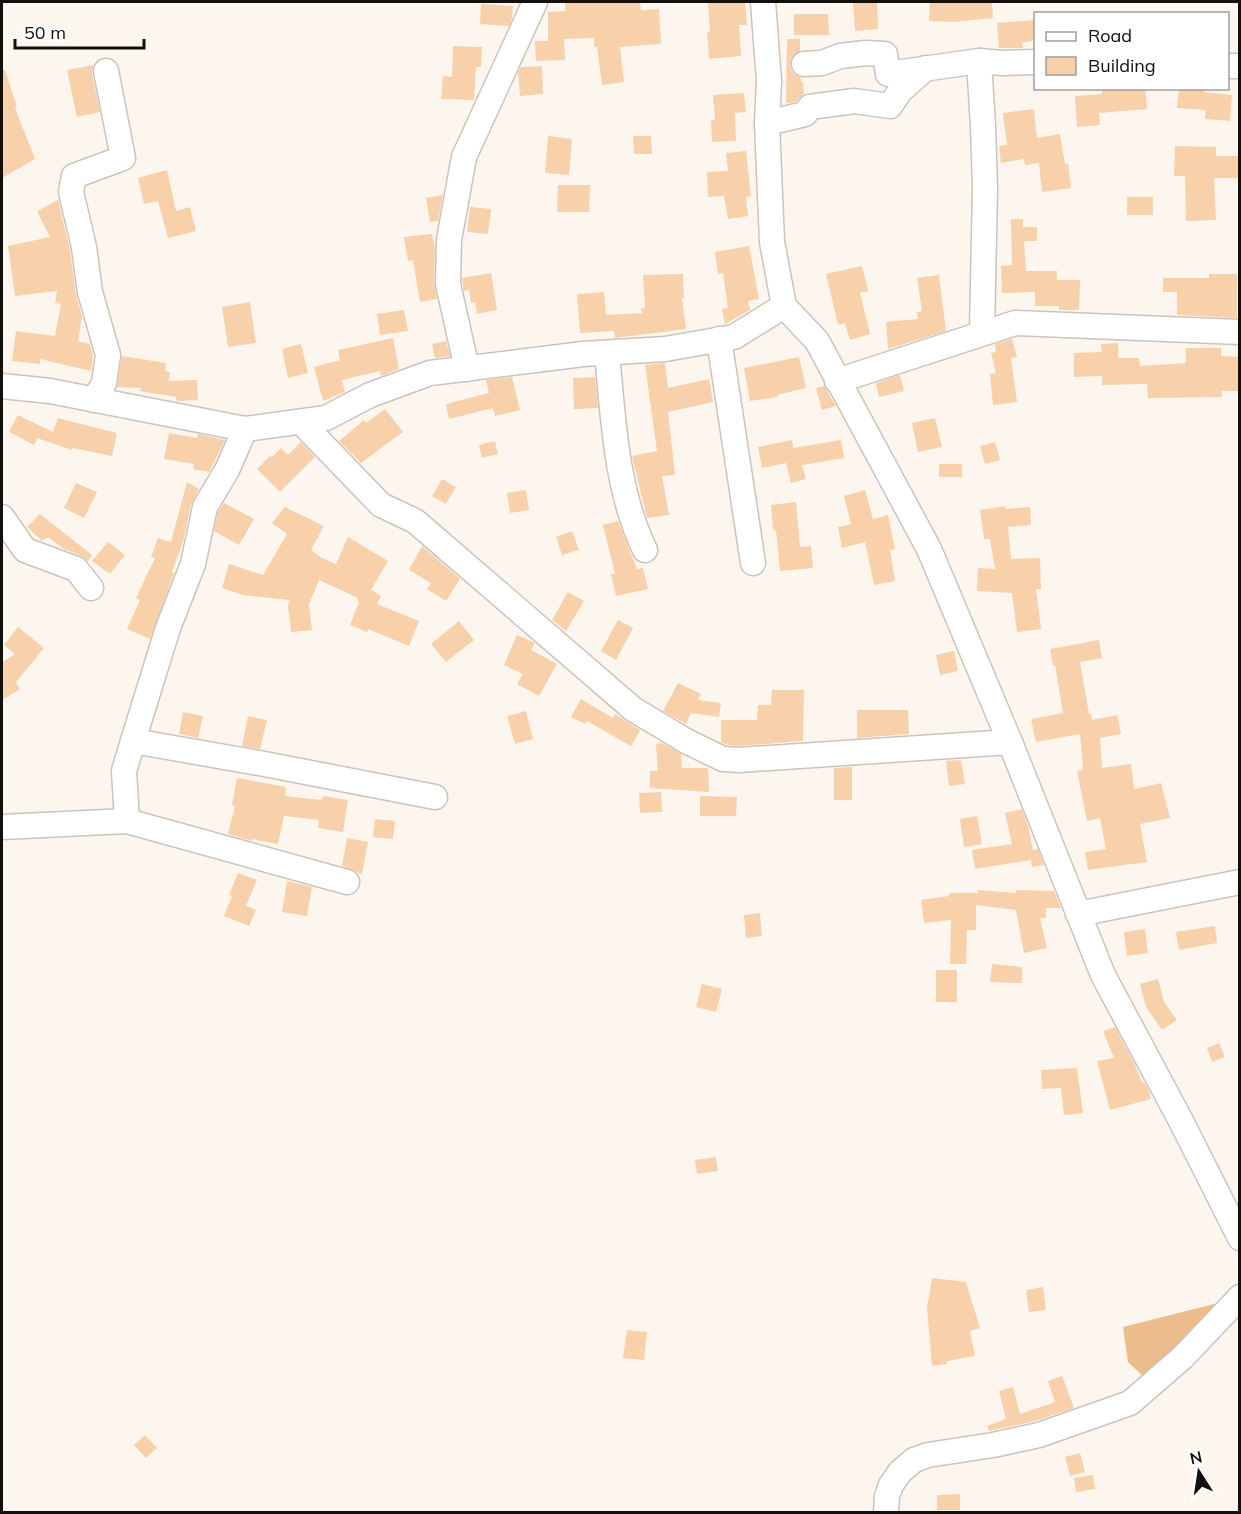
<svg xmlns="http://www.w3.org/2000/svg" width="1241" height="1514" font-family="Mulish,sans-serif">
<style>
.green{fill:#edbc8c}
.building{fill:#f8d0aa}
.lines{fill:none;stroke-linecap:round;stroke-linejoin:round}
.minor-casing{stroke:#cbc4bd;stroke-width:27}
.minor{stroke:#fff;stroke-width:24}
</style>
<rect width="100%" height="100%" fill="#fdf6ee"/>
<polygon class="green" points="1214,1304 1218,1309 1157,1363 1145,1378 1128,1362 1123,1327"/>
<g class="building">
<polygon points="565,2 640,2 641,10 659,9 661,44 620,47 624,82 602,85 597,47 594,47 594,38 564,39 565,60 536,61 535,41 548,41 548,12 565,11"/>
<polygon points="745,2 747,25 739,25 741,56 709,59 707,32 710,32 708,3"/>
<polygon points="853,2 877,2 878,29 855,31"/>
<polygon points="930,2 992,2 993,18 954,22 929,21"/>
<polygon points="481,4 513,6 512,18 509,26 480,24"/>
<polygon points="794,14 828,14 829,35 794,35"/>
<polygon points="1035,20 1035,40 1022,43 1023,48 999,48 997,23"/>
<polygon points="787,39 800,39 800,51 792,57 790,65 792,72 801,78 801,82 803,82 804,94 797,101 791,103 786,103"/>
<polygon points="453,46 482,47 481,67 476,67 474,100 441,99 443,76 452,77"/>
<polygon points="93,65 92,74 100,112 77,117 67,70"/>
<polygon points="542,66 543,94 520,96 518,72 521,67"/>
<polygon points="2,70 5,70 17,107 15,108 35,159 2,178"/>
<polygon points="1102,88 1145,88 1147,109 1099,113 1100,125 1077,127 1075,96 1102,94"/>
<polygon points="1179,88 1204,88 1204,92 1232,95 1230,121 1205,119 1206,110 1177,108"/>
<polygon points="744,93 746,112 735,113 736,141 712,142 711,120 715,120 713,95"/>
<polygon points="1034,109 1037,138 1060,134 1065,164 1068,163 1071,188 1042,192 1039,163 1025,165 1024,159 1001,163 999,146 1007,145 1003,113"/>
<polygon points="548,136 572,139 569,175 545,173"/>
<polygon points="633,136 651,136 652,154 634,154"/>
<polygon points="1175,146 1216,147 1216,156 1239,156 1239,178 1214,178 1216,220 1186,221 1185,176 1174,176"/>
<polygon points="746,151 751,196 746,197 748,216 728,219 724,196 708,197 707,172 728,171 726,153"/>
<polygon points="167,170 176,211 190,207 196,231 168,238 158,201 144,204 138,178"/>
<polygon points="558,185 590,185 589,212 557,212"/>
<polygon points="443,195 438,221 430,222 426,198"/>
<rect x="1127" y="197" width="26" height="18"/>
<polygon points="58,200 70,250 76,294 82,317 78,341 90,344 93,356 91,371 40,359 40,364 12,361 16,331 55,336 61,304 55,303 57,291 15,296 8,246 50,237 37,211"/>
<polygon points="470,207 491,209 488,234 467,232"/>
<polygon points="1011,219 1023,219 1023,227 1037,227 1037,241 1024,241 1026,271 1057,271 1057,280 1080,280 1079,310 1059,310 1059,306 1035,306 1035,292 1002,293 1001,266 1012,265"/>
<polygon points="432,234 435,248 434,284 437,299 420,302 413,260 408,261 404,237"/>
<polygon points="749,246 759,299 748,301 750,310 725,324 722,309 728,308 723,273 718,274 715,252"/>
<polygon points="862,266 868,291 860,293 870,334 850,340 845,323 838,325 826,274"/>
<polygon points="491,273 497,310 477,314 475,302 471,303 469,290 464,291 462,278"/>
<polygon points="683,274 684,298 682,298 686,329 615,338 614,331 580,333 577,294 604,292 606,315 642,313 641,308 645,308 643,275"/>
<polygon points="1209,274 1237,274 1237,318 1177,315 1177,292 1163,292 1163,278 1209,278"/>
<polygon points="939,275 946,331 888,349 886,322 918,319 917,312 922,311 917,278"/>
<polygon points="250,302 256,343 228,347 222,307"/>
<polygon points="404,310 408,331 380,335 377,314"/>
<polygon points="393,338 399,369 381,376 380,371 342,380 345,392 323,401 314,367 340,360 338,350"/>
<polygon points="1012,339 1017,357 1011,358 1017,402 993,405 990,374 996,373 991,353 996,352 995,344"/>
<polygon points="446,341 450,356 435,358 432,344"/>
<polygon points="1118,343 1118,358 1139,358 1140,366 1186,363 1186,348 1221,348 1221,356 1239,357 1239,391 1222,391 1222,397 1148,398 1147,384 1102,385 1102,376 1074,377 1074,353 1102,352 1101,344"/>
<polygon points="301,344 308,373 288,378 282,349"/>
<polygon points="122,356 166,363 165,371 170,372 169,381 197,380 198,400 177,401 176,397 140,391 141,388 117,387"/>
<polygon points="799,357 806,388 777,395 778,397 750,401 744,368"/>
<polygon points="665,363 668,388 709,379 713,402 668,412 675,475 662,476 669,515 647,518 632,456 657,451 645,365"/>
<polygon points="900,375 904,391 879,397 876,383"/>
<polygon points="512,377 520,410 495,416 493,408 449,419 446,404 489,393 486,380"/>
<polygon points="595,377 598,408 574,409 573,378"/>
<polygon points="824,386 836,406 822,410 816,388"/>
<polygon points="385,409 403,432 361,463 339,441 364,420 366,423"/>
<polygon points="18,415 53,432 58,418 117,433 112,456 73,448 72,450 37,438 34,445 9,432"/>
<polygon points="935,418 942,447 918,452 912,423"/>
<polygon points="169,433 197,438 198,434 225,440 209,472 193,469 194,464 164,459"/>
<polygon points="792,440 793,448 841,440 844,458 802,465 806,479 791,483 786,463 762,468 758,447"/>
<polygon points="495,441 498,454 482,458 479,445"/>
<polygon points="301,442 315,457 280,492 257,469 270,456 272,457 281,448 288,455"/>
<polygon points="995,442 1000,460 985,464 980,446"/>
<rect x="939" y="464" width="23" height="13"/>
<polygon points="442,479 456,487 446,504 432,496"/>
<polygon points="187,482 199,489 191,504 183,542 172,572 174,573 150,639 127,629 140,600 136,598 155,558 151,557 158,538 171,542"/>
<polygon points="76,483 97,492 84,518 64,508"/>
<polygon points="526,490 529,510 510,513 507,493"/>
<polygon points="865,490 873,519 888,515 895,549 890,550 895,581 874,585 865,542 842,548 838,527 851,524 844,496"/>
<polygon points="796,502 800,547 811,546 813,568 780,571 776,530 773,531 771,505"/>
<polygon points="224,503 254,519 239,545 214,531 218,512"/>
<polygon points="1005,506 1005,509 1030,507 1031,525 1008,527 1011,559 1040,558 1041,589 1036,589 1041,629 1017,632 1012,593 977,591 978,568 995,569 990,539 984,539 980,510"/>
<polygon points="285,507 324,526 311,550 322,558 336,564 348,537 388,561 371,590 381,596 377,604 419,621 409,646 368,629 367,632 350,625 359,602 357,600 358,598 319,580 309,604 312,630 291,632 288,606 290,600 243,595 222,588 229,564 263,575 287,534 272,523"/>
<polygon points="40,514 92,555 88,561 81,556 64,549 48,537 42,541 27,527"/>
<polygon points="618,521 637,569 643,568 648,589 616,596 611,574 615,574 603,525"/>
<polygon points="572,531 579,550 562,555 556,537"/>
<polygon points="108,542 125,555 110,574 92,561"/>
<polygon points="422,546 460,579 446,601 427,589 431,583 409,570"/>
<polygon points="568,592 584,601 566,631 552,620"/>
<polygon points="618,620 633,628 616,660 601,651"/>
<polygon points="459,621 474,640 446,662 431,644"/>
<polygon points="18,627 44,648 16,682 20,689 2,700 2,659 3,662 15,654 4,645"/>
<polygon points="517,635 535,643 531,650 557,664 539,696 517,684 523,674 504,665"/>
<polygon points="1099,640 1102,658 1080,662 1089,714 1091,714 1092,720 1117,715 1121,734 1100,738 1102,768 1131,764 1134,789 1161,783 1170,818 1140,824 1147,862 1088,870 1085,852 1106,849 1100,818 1087,821 1077,771 1083,770 1080,734 1036,742 1031,719 1063,713 1055,665 1053,666 1050,649"/>
<polygon points="954,651 958,671 940,675 936,655"/>
<polygon points="678,683 701,694 698,700 721,703 719,717 691,713 686,724 663,711"/>
<polygon points="772,690 804,690 803,741 739,746 728,745 721,742 721,720 757,720 758,705 771,705"/>
<polygon points="581,699 613,718 615,714 640,730 631,746 587,721 585,724 571,717"/>
<polygon points="857,710 908,710 909,734 857,738"/>
<polygon points="526,711 533,739 515,744 507,716"/>
<polygon points="183,712 203,716 198,738 179,734"/>
<polygon points="248,716 267,720 260,749 242,746"/>
<polygon points="662,743 681,754 682,768 708,768 709,792 650,788 650,771 658,771 656,744"/>
<polygon points="961,760 965,784 949,786 946,761"/>
<polygon points="852,767 852,800 834,800 834,768"/>
<polygon points="237,778 286,787 285,796 322,800 323,796 348,800 343,832 318,828 319,820 284,816 278,844 252,839 252,841 228,834 235,806 232,805"/>
<polygon points="661,792 662,812 640,813 639,793"/>
<polygon points="700,796 737,797 736,816 700,816"/>
<polygon points="1022,809 1028,826 1033,850 1038,849 1044,865 1032,867 1031,860 975,869 972,850 1012,844 1005,813"/>
<polygon points="977,816 982,844 964,847 960,819"/>
<polygon points="375,819 395,821 393,839 373,837"/>
<polygon points="347,838 368,842 362,874 342,866"/>
<polygon points="238,873 257,880 246,906 256,910 249,926 224,916 232,896 229,895"/>
<polygon points="287,881 312,887 307,916 282,912"/>
<polygon points="978,890 1016,893 1016,890 1054,891 1061,908 1046,908 1046,918 1040,918 1047,948 1024,953 1016,910 976,905 976,930 967,930 966,964 950,964 951,920 924,923 921,900 949,896 950,893 978,893"/>
<polygon points="760,913 762,936 746,938 744,915"/>
<polygon points="1215,926 1217,943 1179,950 1176,932"/>
<polygon points="1145,929 1148,953 1127,956 1124,932"/>
<polygon points="992,964 1022,967 1022,983 990,982"/>
<rect x="936" y="970" width="21" height="32"/>
<polygon points="1158,979 1164,1002 1177,1020 1162,1030 1146,1007 1140,984"/>
<polygon points="702,984 722,989 716,1012 696,1007"/>
<polygon points="1115,1027 1135,1065 1142,1083 1144,1082 1148,1089 1151,1099 1110,1110 1097,1061 1114,1058 1103,1031"/>
<polygon points="1219,1043 1225,1057 1212,1062 1207,1048"/>
<polygon points="1077,1068 1083,1113 1064,1115 1061,1088 1042,1089 1041,1070"/>
<polygon points="716,1157 718,1171 697,1174 695,1160"/>
<polygon points="932,1278 966,1282 980,1328 970,1331 975,1356 947,1361 947,1364 932,1366 927,1308"/>
<polygon points="1043,1287 1046,1310 1029,1312 1026,1290"/>
<polygon points="627,1330 647,1332 644,1360 623,1358"/>
<polygon points="1062,1376 1074,1408 1035,1421 989,1431 987,1426 1006,1419 999,1391 1013,1387 1020,1414 1055,1402 1048,1381"/>
<polygon points="145,1435 157,1448 146,1458 134,1445"/>
<polygon points="1080,1453 1085,1472 1070,1476 1065,1457"/>
<polygon points="1093,1475 1095,1489 1076,1492 1074,1478"/>
<polygon points="960,1494 960,1510 937,1510 937,1495"/>
</g>
<g class="lines">
<g class="minor-casing">
<g id="minor">
<polyline points="763,2 769,81 767,123 772,242 784,306 817,341 929,549 1010,742 1103,975 1181,1121 1240,1238"/>
<polyline points="979,61 983,126 985,188 982,332"/>
<polyline points="804,64 822,63 840,56 866,53 885,54 888,74 979,61 1002,63 1036,62"/>
<polyline points="1228,66 1240,66"/>
<polyline points="767,123 805,114 810,107 854,101 890,106 900,91 926,68"/>
<polyline points="719,339 753,563"/>
<path d="M607,353C613,417 616,491 645,550"/>
<polyline points="467,369 448,284 449,240 464,157 535,2"/>
<polyline points="837,381 1015,323 1240,332"/>
<polyline points="2,386 50,391 245,429 326,418 370,395 430,373 583,354 665,349 734,337 784,306"/>
<polyline points="94,400 104,383 108,355 90,292 84,247 71,192 74,176 123,158 106,71"/>
<polyline points="301,422 381,505 415,521 633,709 686,741 723,759 739,760 1010,742"/>
<polyline points="2,517 25,550 76,569 91,588"/>
<polyline points="133,741 259,763 435,797"/>
<polyline points="127,821 347,882"/>
<polyline points="2,827 127,821 124,771 133,741 168,628 193,564 205,507 227,470 245,429"/>
<polyline points="1078,914 1240,882"/>
<polyline points="886,1512 887,1496 891,1485 900,1472 914,1460 928,1455 993,1445 1039,1435 1130,1403 1183,1357 1240,1297"/>
</g>
</g>
<use href="#minor" class="minor"/>
</g>
<rect width="1241" height="1514" fill="none" stroke="#12100d" stroke-width="6"/>
<rect x="1034" y="12" width="195" height="78" fill="#ffffff" stroke="#a09f9e" stroke-width="1.5"/>
<rect x="1046" y="32" width="30" height="9" fill="#ffffff" stroke="#a09f9e" stroke-width="1.5"/>
<text x="1088" y="42" font-size="18" fill="#12100d">Road</text>
<rect x="1046" y="57" width="30" height="18" fill="#f8d0aa" stroke="#a09f9e" stroke-width="1.5"/>
<text x="1088" y="72" font-size="18" fill="#12100d">Building</text>
<g transform="translate(1199 1472) rotate(348)" stroke="#ffffff" stroke-width="4.5" paint-order="stroke">
<path d="M0-4.5L10 22L0 15L-10 22Z" fill="#12100d"/>
<text y="-9" font-size="16" font-weight="bold" text-anchor="middle" fill="#12100d">N</text>
</g>
<path d="M15 39v9h129v-9" fill="none" stroke="#12100d" stroke-width="3"/>
<text x="24" y="39" font-size="18" fill="#12100d" stroke="#ffffff" stroke-width="4.5" paint-order="stroke">50 m</text>
</svg>
